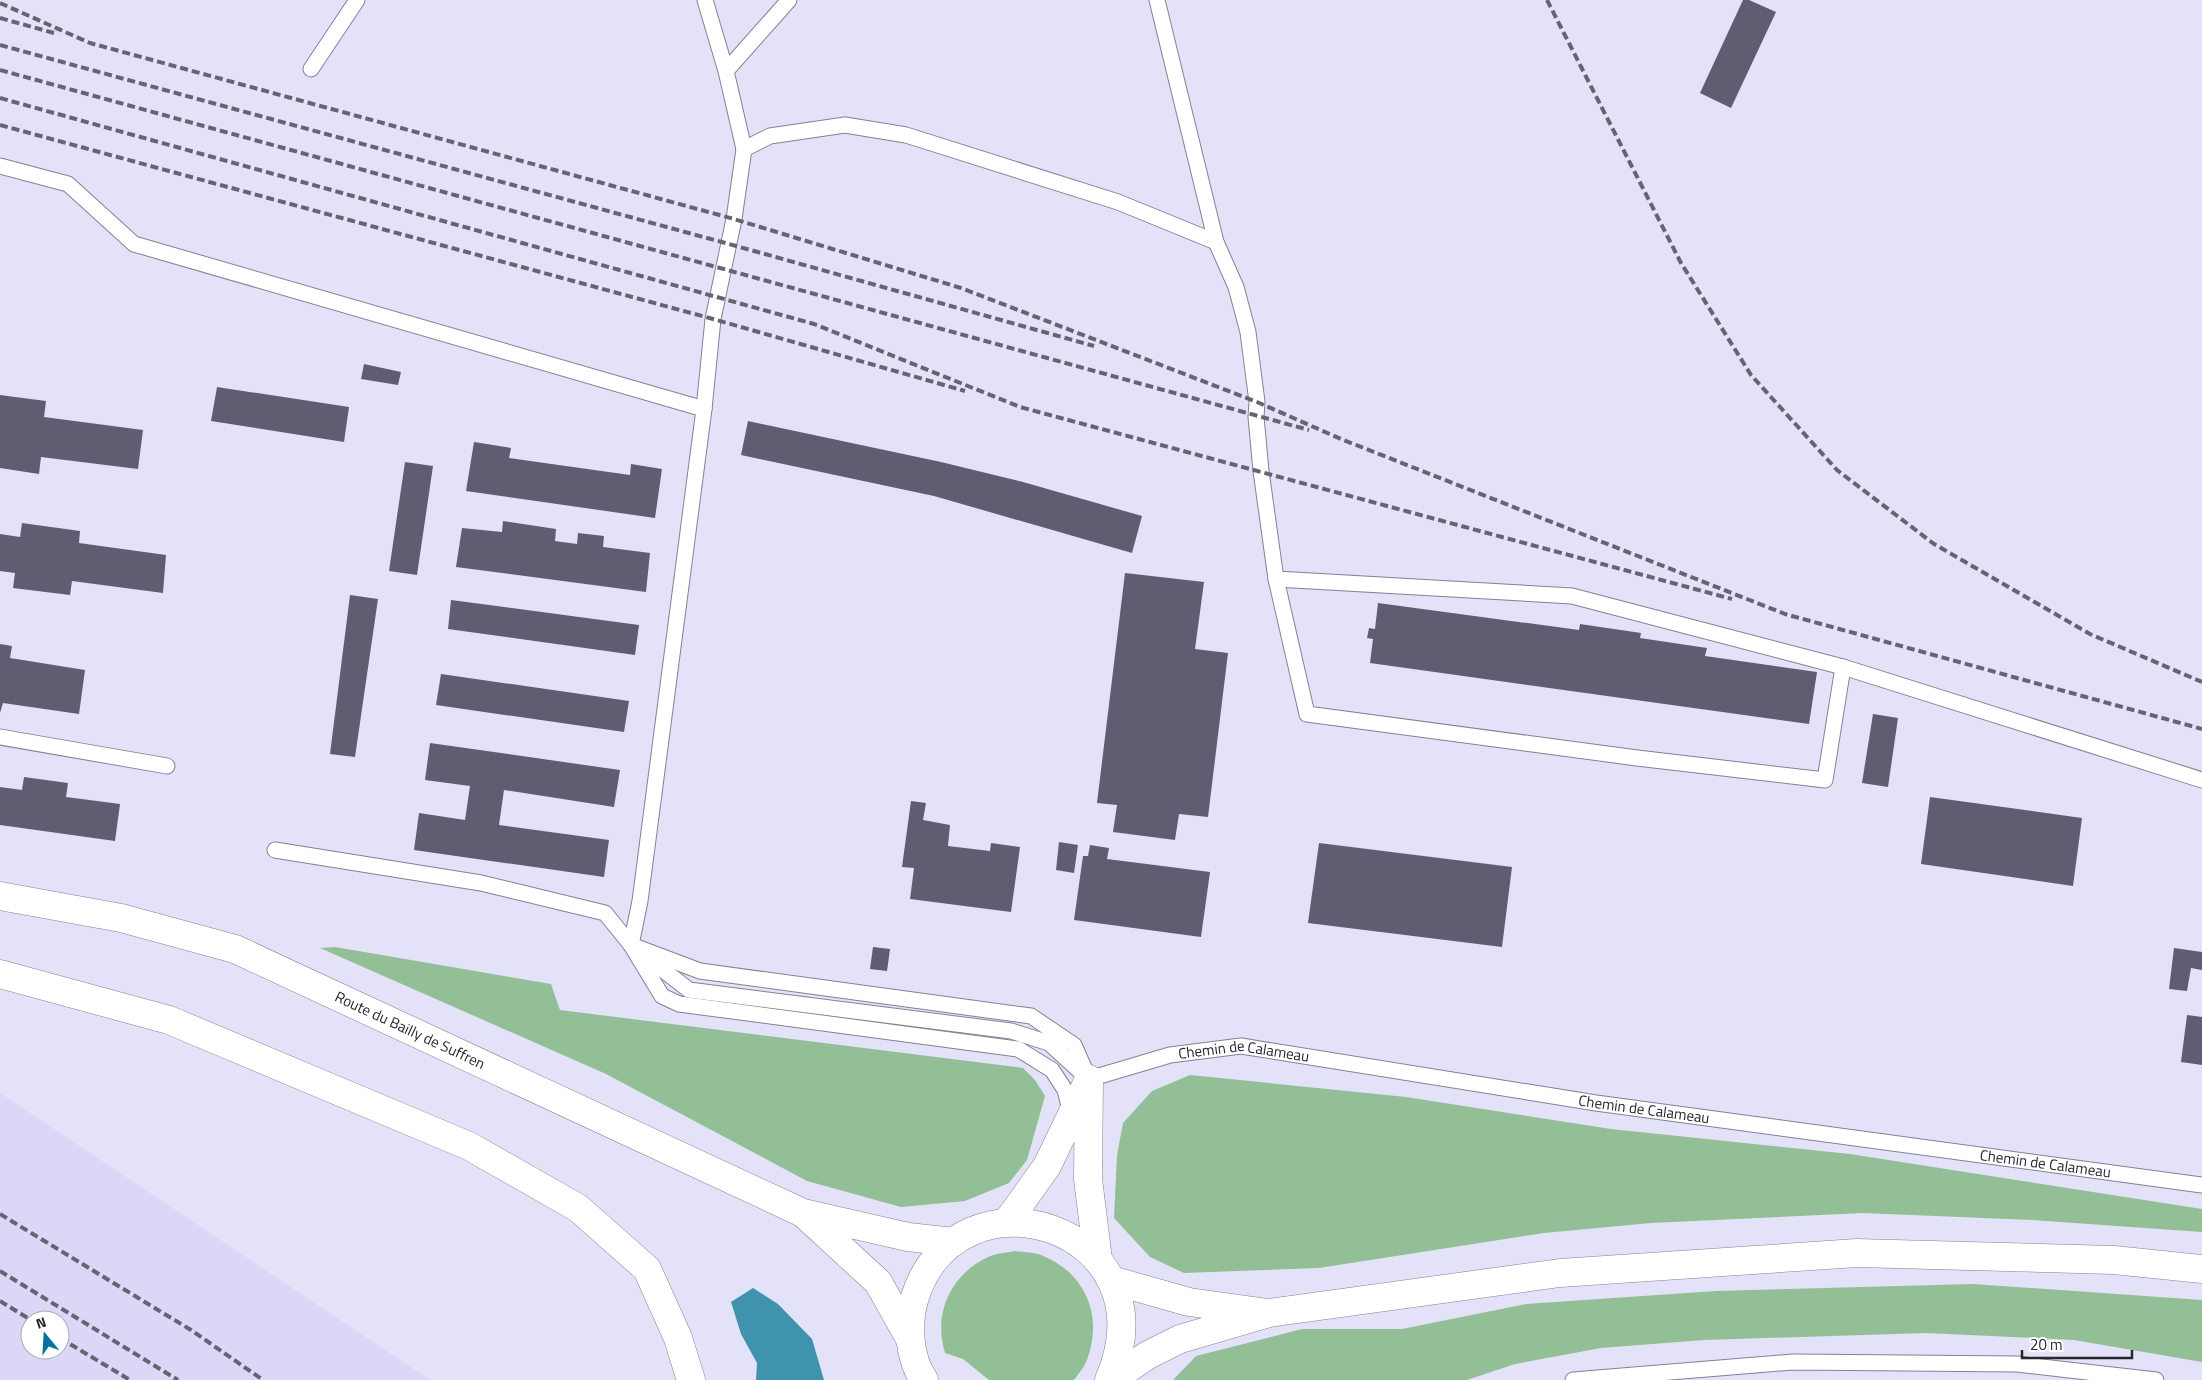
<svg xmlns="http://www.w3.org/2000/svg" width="2202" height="1380" font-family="'Titillium Web',sans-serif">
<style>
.built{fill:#dbd7f6;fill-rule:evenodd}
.green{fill:#93bf97}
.water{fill:#4093ac}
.building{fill:#5f5d71}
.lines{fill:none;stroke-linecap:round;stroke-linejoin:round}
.service-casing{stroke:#838196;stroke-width:17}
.minor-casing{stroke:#838196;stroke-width:29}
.secondary-casing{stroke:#838196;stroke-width:29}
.service{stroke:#fff;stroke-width:15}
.minor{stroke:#fff;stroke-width:28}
.secondary{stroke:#fff;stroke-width:28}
.rail{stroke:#666472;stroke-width:4;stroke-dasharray:8 4;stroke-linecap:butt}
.labels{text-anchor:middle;stroke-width:5;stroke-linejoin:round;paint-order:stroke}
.street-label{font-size:15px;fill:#27262f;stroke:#fff}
</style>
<rect width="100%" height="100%" fill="#e4e2f9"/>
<path class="built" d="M0,1093L430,1380H0ZM30,1320H60V1350H30Z"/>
<g class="green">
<polygon points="335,947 551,984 560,1010 1023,1068 1035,1080 1045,1096 1027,1160 1009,1183 965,1201 901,1207 807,1181 606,1074 320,948"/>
<polygon points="1190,1075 1406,1097 1611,1129 1850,1154 2202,1209 2202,1232 2032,1220 1863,1213 1651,1223 1544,1233 1319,1268 1184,1273 1150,1257 1114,1218 1117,1155 1123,1123 1152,1091"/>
<path d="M1014,1251C1023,1252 1033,1252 1041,1255C1084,1272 1103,1313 1088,1357C1086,1365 1079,1373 1074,1380H989L963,1359L945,1353C933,1314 950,1275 988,1257C996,1253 1006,1253 1014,1251Z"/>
<polygon points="1973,1284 2202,1300 2202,1362 2074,1340 1926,1333 1704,1340 1601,1348 1515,1364 1467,1380 1173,1380 1196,1356 1302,1329 1402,1329 1526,1304 1716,1291"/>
</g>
<polygon class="water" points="753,1288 778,1304 812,1339 824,1380 756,1380 757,1363 741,1334 731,1302"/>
<g class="building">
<polygon points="1743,0 1749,0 1776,12 1731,108 1700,93"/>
<polygon points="364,364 401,372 398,385 361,379"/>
<polygon points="217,387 349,407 344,442 211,421"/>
<polygon points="0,395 46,401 44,417 143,430 138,469 41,457 39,474 0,468"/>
<polygon points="748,421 941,462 1023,482 1142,516 1132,553 934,496 741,455"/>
<polygon points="474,442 511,448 509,458 630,475 631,464 662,469 655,518 466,491"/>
<polygon points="405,462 433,466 417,575 389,571"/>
<polygon points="503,521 556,529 555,541 577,544 578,533 604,536 603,547 650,553 646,592 456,567 462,528 502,532"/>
<polygon points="22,523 80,531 79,543 166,555 163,593 72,581 70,595 13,588 15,573 0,571 0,534 20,537"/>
<polygon points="1125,573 1204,582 1195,649 1228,653 1208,817 1179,814 1175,840 1113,832 1117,805 1097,803"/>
<polygon points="350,595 378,599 355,757 330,754"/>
<polygon points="451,600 639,625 635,655 448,629"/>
<polygon points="1378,603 1579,630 1580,624 1641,633 1640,638 1707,648 1705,656 1817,672 1809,724 1370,663 1373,639 1367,638 1369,628 1375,629"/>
<polygon points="0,644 12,646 10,658 85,670 79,714 3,703 0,713"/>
<polygon points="441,674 629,701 624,732 436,705"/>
<polygon points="1873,714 1898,718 1888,787 1862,783"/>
<polygon points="430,743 620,770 614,807 504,790 499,825 609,840 604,877 414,850 419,813 465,820 470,786 425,780"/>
<polygon points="24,777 68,783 66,797 120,804 115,841 0,825 0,787 22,790"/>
<polygon points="1930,797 2082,818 2073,886 1921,864"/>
<polygon points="911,801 926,803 923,820 950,825 948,846 990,851 991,843 1020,847 1011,912 910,899 914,868 902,867"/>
<polygon points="1059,842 1078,845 1074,873 1056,870"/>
<polygon points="1319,843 1512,867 1502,947 1308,923"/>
<polygon points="1090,845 1109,848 1107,859 1210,872 1201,937 1074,920 1083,856 1088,856"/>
<polygon points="873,947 890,949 887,971 870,969"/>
<polygon points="2174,948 2202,952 2202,970 2191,968 2187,991 2169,989"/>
<polygon points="2187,1015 2202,1017 2202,1065 2181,1062"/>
</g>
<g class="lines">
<g class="service-casing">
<g id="service">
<polyline points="1157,0 1216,242 1236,287 1248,332 1257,402 1256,417 1261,471 1276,579 1572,596 1843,667 2202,780"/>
<polyline points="311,69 357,0"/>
<polyline points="726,71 789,0"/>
<polyline points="744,149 770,136 845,125 906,135 1118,202 1216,242"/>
<polyline points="0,166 68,184 134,244 704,409"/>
<polyline points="1276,579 1307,714 1637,758 1825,780 1843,667"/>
<polyline points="0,737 167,766"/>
<polyline points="275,850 481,883 605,913 631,945 662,996 679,1004 1018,1049 1052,1070 1065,1090 1071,1114"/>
<polyline points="631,945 640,901 704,409 713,319 734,219 744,149 726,71 705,0"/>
<polyline points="631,945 700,971 1031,1016 1074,1045 1089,1079"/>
<polyline points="645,956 689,990 1011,1031 1049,1043 1084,1075"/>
<path id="s1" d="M1089,1079L1170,1055L1241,1046L1596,1103L2202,1185"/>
<polyline points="1573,1380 1793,1362 2017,1364 2156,1380"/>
</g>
</g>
<g class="minor-casing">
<g id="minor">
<polyline points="0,974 169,1020 469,1146 578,1208 647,1269 678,1338 691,1380"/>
<polyline points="1007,1222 1047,1166 1089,1079 1088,1179 1098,1260"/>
</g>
</g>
<g class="secondary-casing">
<g id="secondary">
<path id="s2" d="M0,896L121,918L235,949L803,1213L908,1237L954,1242"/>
<polyline points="804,1214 878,1282 910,1339"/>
<polyline points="1111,1280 1189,1302 1261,1312"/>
<path d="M924,1380C909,1358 907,1325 914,1300C956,1159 1175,1226 1109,1380"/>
<polyline points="1111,1380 1148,1355 1180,1339 1269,1313 1560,1273 1857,1253 2114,1260 2202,1269"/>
</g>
</g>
<use href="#service" class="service"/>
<use href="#minor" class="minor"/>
<use href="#secondary" class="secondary"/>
<g class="rail">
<polyline points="1547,0 1681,263 1751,375 1837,470 1934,544 2090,634 2202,682"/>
<polyline points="0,3 90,43 734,219 961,288 1257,402 1341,439 1785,614 2202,729"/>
<polyline points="0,18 54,33"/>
<polyline points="0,45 729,244 1094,346"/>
<polyline points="0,70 1309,430"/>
<polyline points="0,98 814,324 1020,407 1732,599"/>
<polyline points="0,125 713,319 965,391"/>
<polyline points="0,1214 191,1330 263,1380"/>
<polyline points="0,1271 178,1380"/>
<polyline points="0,1301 31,1320"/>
<polyline points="60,1338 130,1380"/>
</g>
</g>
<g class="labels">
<g class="street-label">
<text dy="5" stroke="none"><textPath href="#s2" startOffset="434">Route du Bailly de Suffren</textPath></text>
<text dy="5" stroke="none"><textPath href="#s1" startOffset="159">Chemin de Calameau</textPath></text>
<text dy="5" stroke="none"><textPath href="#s1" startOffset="564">Chemin de Calameau</textPath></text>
<text dy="5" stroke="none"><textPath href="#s1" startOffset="969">Chemin de Calameau</textPath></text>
</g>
</g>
<g transform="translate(45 1335) rotate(342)"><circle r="24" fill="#ffffff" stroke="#a9a8ac"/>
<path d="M0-4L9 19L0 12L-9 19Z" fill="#05739e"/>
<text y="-8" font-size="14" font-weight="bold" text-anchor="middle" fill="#27262f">N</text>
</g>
<path d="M2022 1350v8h110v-8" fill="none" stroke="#27262f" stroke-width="2.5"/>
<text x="2030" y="1350" font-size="15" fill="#27262f" stroke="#ffffff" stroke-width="4" paint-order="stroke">20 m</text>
</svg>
